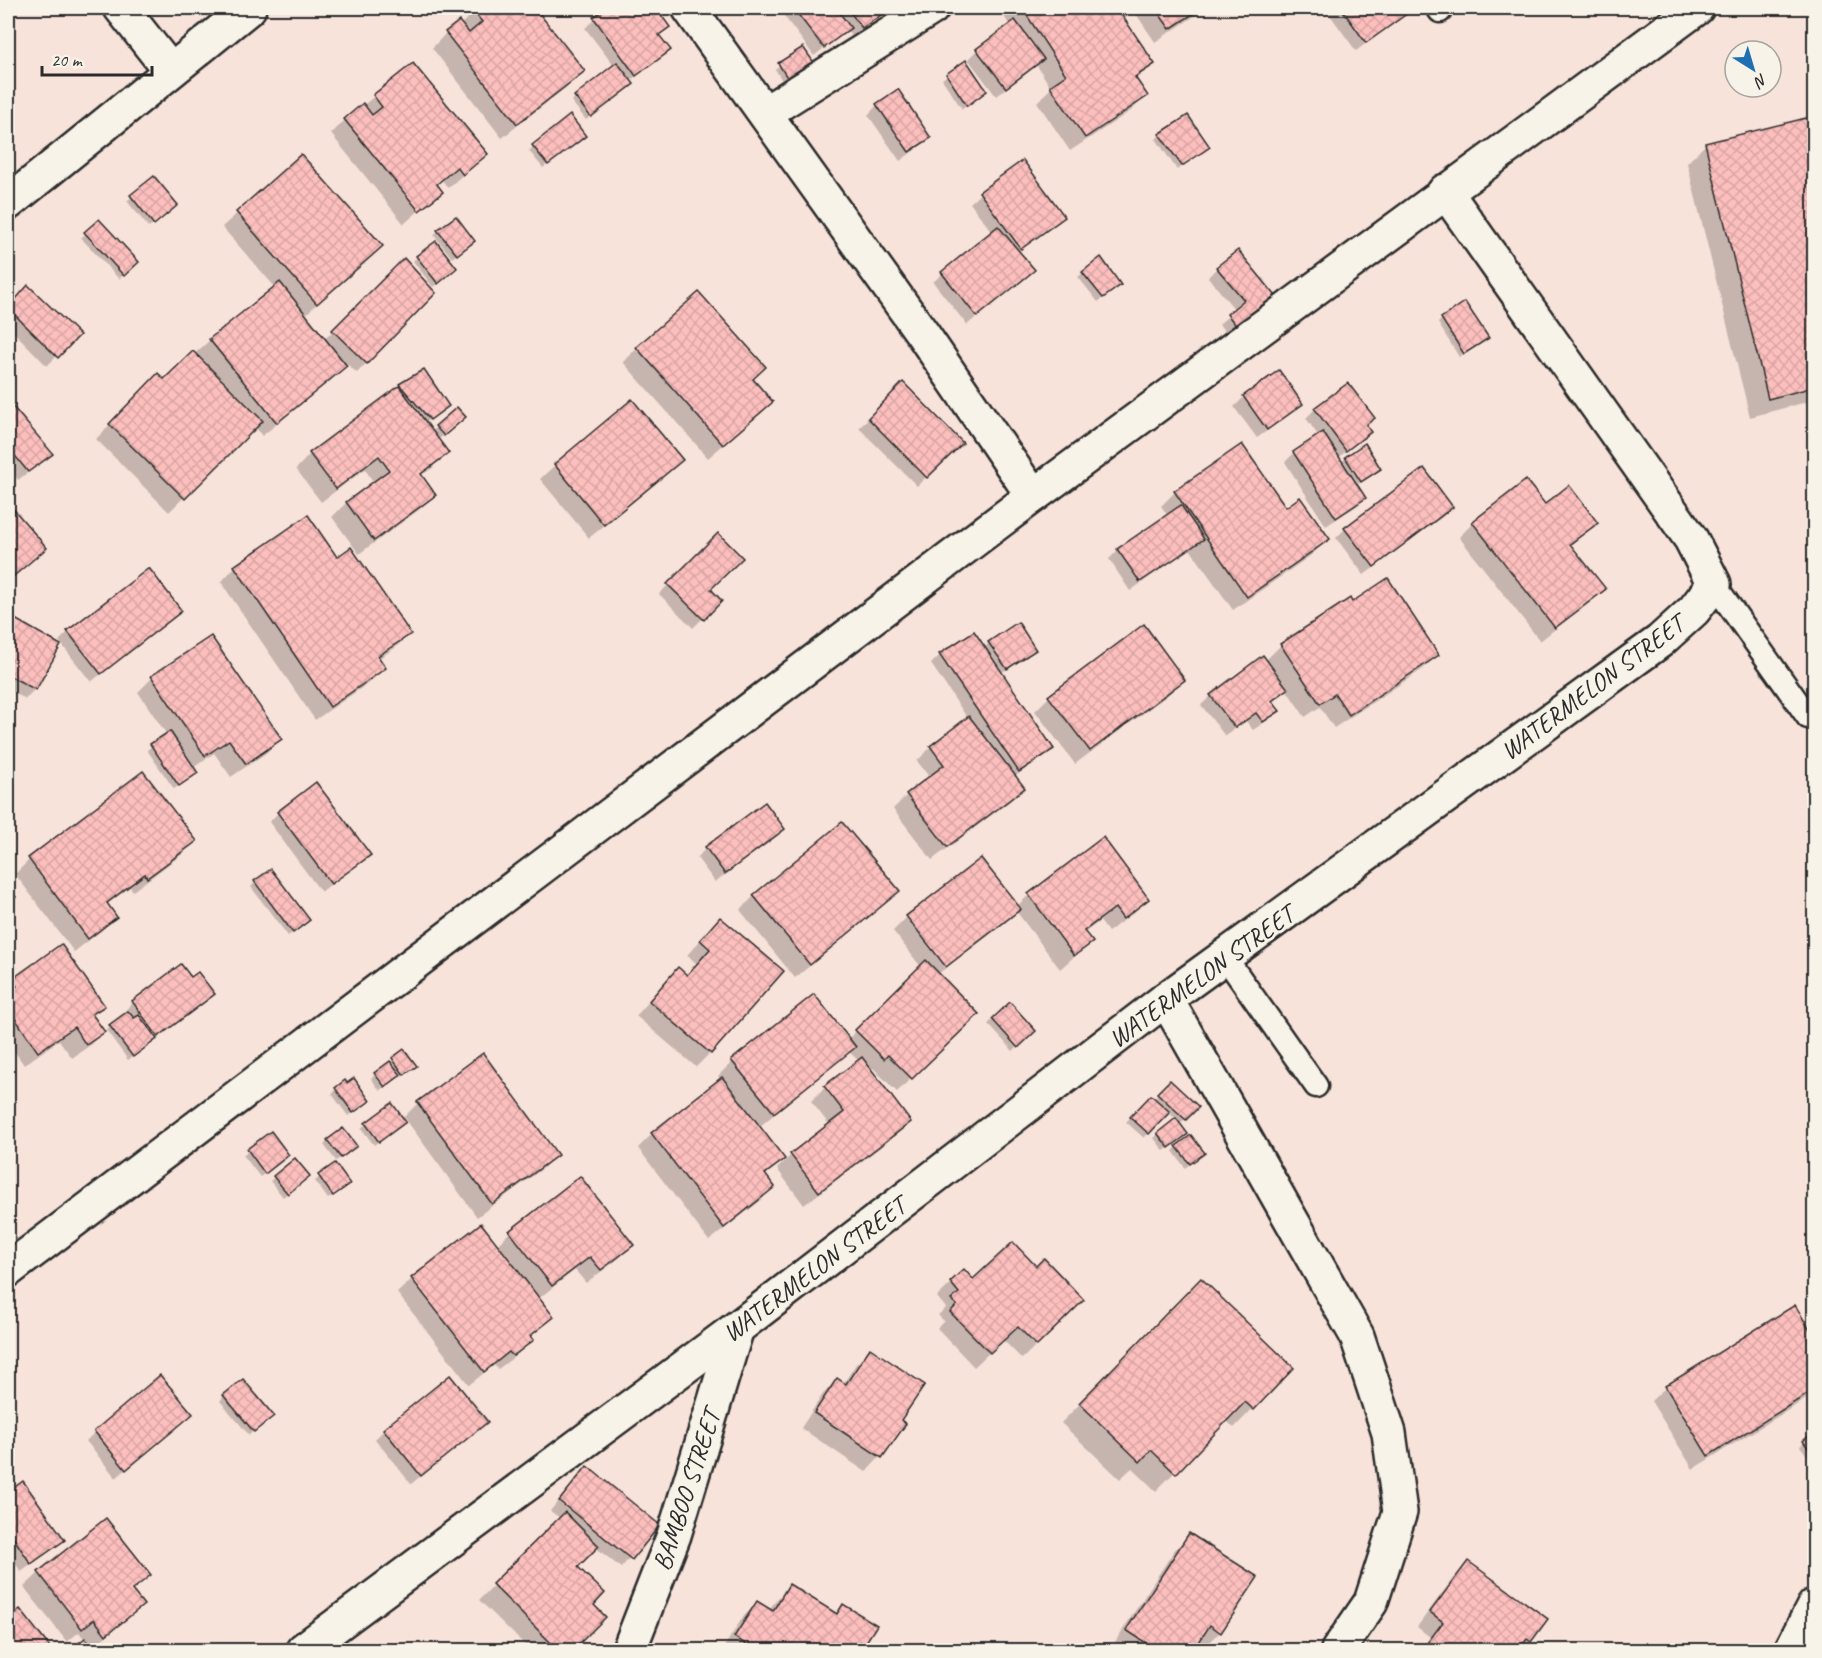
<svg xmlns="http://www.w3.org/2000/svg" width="1822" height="1658" font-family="Caveat,sans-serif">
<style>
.shadow{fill:#0003;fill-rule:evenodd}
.building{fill:url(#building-cross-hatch);stroke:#2b2b2b;stroke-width:1.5}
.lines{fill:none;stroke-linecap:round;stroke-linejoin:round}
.service-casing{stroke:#2b2b2b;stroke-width:27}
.minor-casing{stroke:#2b2b2b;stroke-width:38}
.service{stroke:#f7f3e8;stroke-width:22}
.minor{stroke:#f7f3e8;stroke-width:33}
.labels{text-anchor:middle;stroke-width:5;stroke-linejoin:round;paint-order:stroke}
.street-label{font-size:26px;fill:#2b2b2b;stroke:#f7f3e8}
</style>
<defs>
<pattern id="building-cross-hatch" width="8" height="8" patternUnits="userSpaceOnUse" patternTransform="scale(1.5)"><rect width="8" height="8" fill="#fcbfbd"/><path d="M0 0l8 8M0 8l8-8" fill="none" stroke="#d8a4a3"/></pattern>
</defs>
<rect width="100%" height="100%" fill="#f8e3db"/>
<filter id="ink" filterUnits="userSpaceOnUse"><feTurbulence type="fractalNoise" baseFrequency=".0167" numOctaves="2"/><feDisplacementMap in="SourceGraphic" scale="12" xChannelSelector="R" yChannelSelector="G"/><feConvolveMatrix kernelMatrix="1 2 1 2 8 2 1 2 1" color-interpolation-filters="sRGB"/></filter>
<g filter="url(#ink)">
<g class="shadow">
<polygon points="479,8 533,8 583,71 569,85 502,138 432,48 446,33 459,23 460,25"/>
<polygon points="609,8 654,8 668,27 658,36 669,50 630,81 628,88 586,120 571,101 614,66 585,28"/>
<polygon points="792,8 893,8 852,36 847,30 814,56 784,16"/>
<polygon points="1013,8 1115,8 1153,63 1135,80 1146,96 1132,110 1070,151 1037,102 1051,88 1036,64 996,96 968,59 977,50 1010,26 1004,16"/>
<polygon points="1132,8 1207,8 1155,42"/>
<polygon points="1325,8 1413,8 1356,51"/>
<polygon points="803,49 786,87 775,69"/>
<polygon points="966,62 981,96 962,109 942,79"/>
<polygon points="413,65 486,154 448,188 442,180 436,186 441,191 404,224 331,134 345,120"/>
<polygon points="877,105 929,138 919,147 900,161 868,115"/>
<polygon points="1814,117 1814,400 1750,417 1687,163 1706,144"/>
<polygon points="1160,135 1204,151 1177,170 1156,139"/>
<polygon points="579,140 543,168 529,151 533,147"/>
<polygon points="301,156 381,246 305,315 324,340 403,260 434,293 357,373 347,364 331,380 262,436 255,427 169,512 96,439 158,375 164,381 210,340 275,287 222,227"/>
<polygon points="1022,162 1063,217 1053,226 1018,252 1023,279 967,325 933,282 992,232 970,203 980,194"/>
<polygon points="154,178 172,209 149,228 127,201"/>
<polygon points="99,221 137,262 119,279 81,238"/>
<polygon points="438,231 469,245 452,258 434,235"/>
<polygon points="417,257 451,272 433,287 413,261"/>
<polygon points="1217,268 1278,300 1231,340 1219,324 1235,310 1208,277"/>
<polygon points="1083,273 1115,289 1098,302 1078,277"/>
<polygon points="28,287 78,335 47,366 8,326 8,308"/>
<polygon points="1442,319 1482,342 1459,357 1438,323"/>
<polygon points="637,348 751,380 757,416 708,458 623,362"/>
<polygon points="1279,373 1301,404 1292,413 1257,438 1234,407 1244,397"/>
<path d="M400,385L442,410L425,423L431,432L457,409L460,421L438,440L447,453L421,476L435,495L420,509L359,554L332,517L346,503L374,483L365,469L321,502L296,469L310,454L397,390ZM434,463V467L416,479L414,477Z"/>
<polygon points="903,385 961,443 917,486 859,428"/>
<polygon points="632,401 681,460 667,474 589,538 540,479 555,465"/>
<polygon points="8,404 51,454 18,480 8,467"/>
<polygon points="1315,409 1365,426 1369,432 1338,458 1341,462 1346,458 1375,473 1356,485 1364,498 1355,507 1326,526 1285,462 1294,453 1319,437 1306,418"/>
<polygon points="1241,446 1285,509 1328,539 1314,553 1233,610 1190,549 1130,591 1109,559 1118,550 1168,516 1161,506 1175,492"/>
<polygon points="1526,482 1545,506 1596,523 1570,546 1604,589 1589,603 1540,641 1459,537 1473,523"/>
<polygon points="10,507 45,548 8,581 8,509"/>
<polygon points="1451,507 1442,517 1364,575 1336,538 1345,529"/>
<polygon points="308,517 336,559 409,634 395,648 378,659 384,668 370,682 315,720 221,582 235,567"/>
<polygon points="718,535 709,589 720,601 693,628 659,594"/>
<polygon points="1351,604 1437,655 1423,669 1334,728 1320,707 1305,717 1286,689 1271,702 1278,710 1268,720 1253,730 1246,721 1225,736 1201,705 1211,696 1265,661 1281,645"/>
<polygon points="180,611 91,682 59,641 68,632"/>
<polygon points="8,617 59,646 35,689 25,699 8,689"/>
<polygon points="989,643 1030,654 1001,673 1052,749 1042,758 1014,777 1023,788 1009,802 932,860 893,809 907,795 930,778 917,761 931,747 968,719 931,664 940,655 984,648"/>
<polygon points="152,678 280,739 266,753 231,777 214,753 193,768 192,777 174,789 147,750 167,735 138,692"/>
<polygon points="1183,679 1169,694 1075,764 1035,711 1049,697"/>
<polygon points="143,773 195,841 181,855 133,891 130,887 106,905 115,917 101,931 74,952 15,874 29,860"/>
<polygon points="765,804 783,829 774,838 715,882 697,858 706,848"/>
<polygon points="278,813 369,854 321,892 269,822"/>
<polygon points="255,882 304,924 288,936 251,887"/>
<polygon points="898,891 884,905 795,978 740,910 754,896"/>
<polygon points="1029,895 1147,899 1133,913 1108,932 1100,921 1084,933 1091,942 1060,969 1016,911 1005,923 938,974 977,1014 897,1092 873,1068 871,1071 909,1122 895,1136 804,1205 777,1169 791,1155 830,1126 811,1101 825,1087 859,1061 849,1052 759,1127 783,1159 765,1176 773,1187 759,1202 709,1241 638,1148 652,1134 721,1080 718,1076 732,1062 848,1039 921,967 893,931 907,917 1017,906"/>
<polygon points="720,919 710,1053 696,1067 636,1016 678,969 686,976 697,964 687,955"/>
<polygon points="181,966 191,979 213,994 203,1004 128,1060 106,1030 126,1014 124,1012 133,1002"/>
<polygon points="13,980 103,1005 92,1016 103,1032 89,1046 72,1058 59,1040 24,1065 8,1042 8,986"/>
<polygon points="1010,1005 1034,1031 1013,1051 988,1024"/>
<polygon points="404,1051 411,1070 400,1078 398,1076 380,1091 371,1078"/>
<polygon points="345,1082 364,1105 348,1116 332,1094"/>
<polygon points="1170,1082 1197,1107 1179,1125 1182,1138 1164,1151 1154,1138 1177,1120 1168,1112 1144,1138 1126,1122 1151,1097 1153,1099"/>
<polygon points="418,1103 556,1155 542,1169 477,1217 404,1117"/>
<polygon points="391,1105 399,1126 374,1145 361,1128"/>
<polygon points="271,1133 283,1159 260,1177 243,1155"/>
<polygon points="328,1141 351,1150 336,1161 324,1145"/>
<polygon points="1177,1147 1199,1157 1185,1168 1173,1151"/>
<polygon points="295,1160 304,1180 283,1197 270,1181"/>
<polygon points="334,1165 343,1188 328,1199 315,1181"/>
<polygon points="481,1225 496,1246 510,1232 632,1245 618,1259 586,1283 575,1270 538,1299 552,1317 530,1338 532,1340 518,1354 498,1369 494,1365 469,1385 397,1293 412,1279"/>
<polygon points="964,1271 973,1281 1068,1314 1022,1359 1003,1340 974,1367 937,1328 944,1321 938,1315 946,1308 937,1297"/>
<polygon points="1183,1299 1292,1368 1234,1428 1226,1420 1156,1491 1132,1468 1120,1479 1061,1423"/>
<polygon points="1794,1307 1814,1340 1814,1394 1693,1469 1651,1401 1666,1387"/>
<polygon points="870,1350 899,1421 904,1424 880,1457 866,1472 801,1428 823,1394 837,1380 843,1384 856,1364"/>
<polygon points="224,1396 267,1420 249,1435 220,1401"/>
<polygon points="181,1423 116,1478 86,1441 95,1432"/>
<polygon points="384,1430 476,1431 411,1484 375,1439"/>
<polygon points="1814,1434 1814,1465 1800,1446"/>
<polygon points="578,1478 657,1525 621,1568 595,1547 576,1567 591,1605 604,1617 571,1650 530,1650 479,1600 560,1518 550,1511"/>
<polygon points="22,1483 63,1540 53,1549 21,1572 8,1552 8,1494"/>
<polygon points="106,1520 149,1575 131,1591 142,1604 128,1619 91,1648 90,1650 71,1650 85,1640 79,1632 67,1642 24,1587 39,1573"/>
<polygon points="1190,1535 1220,1632 1206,1646 1198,1641 1192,1650 1121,1650 1113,1645 1175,1549"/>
<polygon points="1468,1563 1530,1641 1521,1650 1420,1650 1430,1637 1417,1627 1454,1577"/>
<polygon points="790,1586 835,1614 843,1606 875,1626 860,1650 722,1650 743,1617 757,1603 769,1610 776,1600"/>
<polygon points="19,1611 50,1650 8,1650 8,1620"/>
</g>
<g class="building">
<polygon points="477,8 535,8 585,71 517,124 445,32 459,21 469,33 482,22 473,11"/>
<polygon points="607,8 656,8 670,27 659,35 671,50 636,76 593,17"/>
<polygon points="793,8 836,8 851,28 824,48"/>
<polygon points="847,8 891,8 862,28"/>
<polygon points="1022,8 1117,8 1155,64 1135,77 1148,96 1085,138 1050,86 1066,75"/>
<polygon points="1155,8 1202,8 1170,29"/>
<polygon points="1341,8 1415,8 1366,43"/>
<polygon points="1015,20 1044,59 1006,88 976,49"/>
<polygon points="803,47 817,67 791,84 778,63"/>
<polygon points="966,60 987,91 967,106 946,74"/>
<polygon points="617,62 634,84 591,117 574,96"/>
<polygon points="413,63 488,154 463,175 457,167 437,184 443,192 419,211 344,119 363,103 372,115 382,107 373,95"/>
<polygon points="898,89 931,138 909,152 876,104"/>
<polygon points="570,115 586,136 548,165 532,145"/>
<polygon points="1188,115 1210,147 1182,166 1159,134"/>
<polygon points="1814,116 1814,387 1768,399 1705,143"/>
<polygon points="301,154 383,246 317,304 236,212"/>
<polygon points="1023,160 1065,217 1021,249 979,192"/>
<polygon points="154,176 178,205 154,225 130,195"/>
<polygon points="456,216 475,241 457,255 437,230"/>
<polygon points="99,219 139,262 124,276 84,232"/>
<polygon points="998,226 1035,270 977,317 941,272"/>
<polygon points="436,241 457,268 438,284 416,256"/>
<polygon points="1238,250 1280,301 1241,332 1227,314 1244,300 1216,267"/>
<polygon points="1101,257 1121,285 1103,298 1082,272"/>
<polygon points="404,258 436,293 367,364 332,330"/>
<polygon points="280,282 347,366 277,423 209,339"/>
<polygon points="28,285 80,335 58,358 8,308"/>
<polygon points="699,292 766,367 753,379 773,402 723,445 636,347"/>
<polygon points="1465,302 1489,338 1464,354 1441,318"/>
<polygon points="193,351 263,421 185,499 109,424 158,373 164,379"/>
<polygon points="424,369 449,406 430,420 399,384"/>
<polygon points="1279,370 1303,404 1267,430 1243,396"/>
<polygon points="903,382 963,443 927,478 868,418"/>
<polygon points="1348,383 1375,418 1366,425 1371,432 1346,451 1314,408"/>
<polygon points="399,386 449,453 421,474 436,495 374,541 346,502 389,470 379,456 336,489 309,453"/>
<polygon points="632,399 683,460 604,525 554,464"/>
<polygon points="8,401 53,454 28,472 8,447"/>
<polygon points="457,407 466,417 444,436 435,426"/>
<polygon points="1323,432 1366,498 1336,518 1293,452"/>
<polygon points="1365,443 1381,469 1361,482 1345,457"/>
<polygon points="1242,444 1286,507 1300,497 1330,539 1247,597 1174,491"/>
<polygon points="1424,468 1453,507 1374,567 1344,528"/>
<polygon points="1526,480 1545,504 1569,485 1598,523 1570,544 1606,589 1555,628 1472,522"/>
<polygon points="10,505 47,548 8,581 8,507"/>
<polygon points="1181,505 1204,539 1140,582 1117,549"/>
<polygon points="308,515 337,557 351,547 411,634 378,656 386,668 330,707 234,566"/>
<polygon points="718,533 743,558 711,589 722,601 704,620 667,584"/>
<polygon points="149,568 182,611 101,674 67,631"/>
<polygon points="1388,578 1439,655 1349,715 1335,694 1320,704 1280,644 1350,598 1352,602"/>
<polygon points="8,615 61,645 36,690 8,675"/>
<polygon points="1018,622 1036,650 1007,669 988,642"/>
<polygon points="1144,624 1185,680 1090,751 1048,696"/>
<polygon points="974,631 1054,749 1019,772 939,654"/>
<polygon points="211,636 282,739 246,764 229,740 205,756 151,676"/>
<polygon points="1263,655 1288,689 1272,701 1280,711 1263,722 1256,713 1235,728 1210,695"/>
<polygon points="969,716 1025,788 947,847 906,794 944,765 930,746"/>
<polygon points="170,731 198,773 179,786 150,744"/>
<polygon points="143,771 197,841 147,878 145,874 107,903 117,917 88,939 28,858"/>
<polygon points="316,782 371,855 331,884 277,812"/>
<polygon points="765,802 785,829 725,874 705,847"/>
<polygon points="842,822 900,891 810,965 753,895"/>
<polygon points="1103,837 1149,899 1123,919 1115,908 1084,931 1093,942 1074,956 1028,894"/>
<polygon points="981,858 1021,909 946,967 906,916"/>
<polygon points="271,869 310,920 293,933 254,881"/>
<polygon points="8,885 16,897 8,902"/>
<polygon points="720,917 784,971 711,1054 649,1001 678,967 687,975 710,949 700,940"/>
<polygon points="61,944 105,1006 92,1014 105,1032 86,1045 74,1027 38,1052 8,1008 8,992 17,986 12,979"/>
<polygon points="926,960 979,1014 912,1079 888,1055 884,1059 855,1030"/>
<polygon points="181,964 191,977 198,972 215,994 158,1037 132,1001"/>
<polygon points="814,994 856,1047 774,1113 731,1060"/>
<polygon points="1010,1002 1036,1031 1018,1048 992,1019"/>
<polygon points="128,1011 134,1018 139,1015 157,1039 133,1057 109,1025"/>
<polygon points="404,1049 417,1066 404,1075 392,1058"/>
<polygon points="483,1053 558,1155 492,1204 417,1102"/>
<polygon points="862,1057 911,1122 819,1192 790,1154 844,1112 824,1086"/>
<polygon points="390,1061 401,1075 385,1087 374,1073"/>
<polygon points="722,1077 785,1159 765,1174 775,1187 724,1228 651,1133"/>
<polygon points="354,1078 370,1101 353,1113 335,1088 345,1080 347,1083"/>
<polygon points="1170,1080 1199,1107 1186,1120 1157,1093"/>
<polygon points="1151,1095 1170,1112 1149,1134 1130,1117"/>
<polygon points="392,1103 406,1122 379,1142 365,1123"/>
<polygon points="1176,1118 1188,1134 1169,1148 1157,1133"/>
<polygon points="343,1128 357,1146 341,1158 327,1140"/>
<polygon points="271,1131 289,1155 265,1174 247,1149"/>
<polygon points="1191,1135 1205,1153 1190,1164 1176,1146"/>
<polygon points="295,1158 310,1176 288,1194 273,1176"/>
<polygon points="335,1163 350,1184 333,1196 318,1175"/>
<polygon points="580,1176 634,1245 601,1270 590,1257 552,1286 509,1231"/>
<polygon points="481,1223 554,1317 530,1336 534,1340 513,1356 509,1352 484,1372 411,1278"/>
<polygon points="1013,1242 1036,1266 1044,1258 1084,1300 1037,1346 1018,1327 990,1353 950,1312 957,1305 951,1300 959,1293 950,1282 964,1269 973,1279"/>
<polygon points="1201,1278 1294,1368 1254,1410 1245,1402 1176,1474 1151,1450 1140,1462 1079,1403"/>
<polygon points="1795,1305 1814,1337 1814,1390 1708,1456 1665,1386"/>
<polygon points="870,1348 925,1385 901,1420 906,1424 882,1458 814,1413 837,1378 846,1384"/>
<polygon points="160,1375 193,1414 126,1470 94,1431"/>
<polygon points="450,1375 488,1422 421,1476 383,1429"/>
<polygon points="243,1379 274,1416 254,1432 223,1395"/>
<polygon points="1814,1432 1814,1456 1803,1441"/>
<polygon points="587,1466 660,1525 632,1560 559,1501"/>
<polygon points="23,1481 65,1540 31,1564 8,1530 8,1492"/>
<polygon points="565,1512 599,1546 578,1567 605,1593 594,1605 606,1617 573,1650 558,1650 492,1584"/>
<polygon points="106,1518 151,1575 132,1590 144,1605 106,1635 94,1619 82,1629 38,1572"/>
<polygon points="1189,1533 1258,1577 1221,1633 1210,1625 1194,1650 1157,1650 1126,1630"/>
<polygon points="1468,1561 1548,1619 1531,1642 1527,1639 1518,1650 1422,1650 1443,1622 1430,1612"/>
<polygon points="789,1584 837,1614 843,1604 877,1625 861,1650 755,1650 734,1637 757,1601 773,1611"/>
<polygon points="20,1609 52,1650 8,1650 8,1618"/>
<polygon points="85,1638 94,1649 70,1650"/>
</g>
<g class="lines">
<g class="service-casing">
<g id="service">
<polyline points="1438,8 1440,11"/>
<polyline points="1714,584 1808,717"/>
<polyline points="1225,957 1316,1086"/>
</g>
</g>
<g class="minor-casing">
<g id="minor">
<polyline points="121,8 170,70"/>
<polyline points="689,8 922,333 1033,496"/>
<polyline points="765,113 932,8"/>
<polyline points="8,203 249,8"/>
<polyline points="1166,999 1357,1336 1389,1433 1400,1512 1371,1602 1338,1650"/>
<polyline points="8,1270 1033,496 1697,8"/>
<polyline points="303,1650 737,1328 1166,999 1660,641 1694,610 1714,584 1691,539 1445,191"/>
<polyline points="629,1650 674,1535 737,1328"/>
<polyline points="1791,1650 1814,1606"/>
</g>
</g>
<use href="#service" class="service"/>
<use href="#minor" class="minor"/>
</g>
</g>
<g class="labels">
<g class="street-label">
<text transform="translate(1592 687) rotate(-37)" y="9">WATERMELON STREET</text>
<text transform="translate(1201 976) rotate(-36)" y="9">WATERMELON STREET</text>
<text transform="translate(814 1269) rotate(-37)" y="9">WATERMELON STREET</text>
<text transform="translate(686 1490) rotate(-72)" y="9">BAMBOO STREET</text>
</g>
</g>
<rect width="1822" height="1658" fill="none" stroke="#f7f3e8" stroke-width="30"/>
<rect x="15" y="15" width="1792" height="1628" fill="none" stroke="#2b2b2b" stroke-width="2" filter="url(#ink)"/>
<g transform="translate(1753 69) rotate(143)"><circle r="28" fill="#f7f3e8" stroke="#a5a39c" stroke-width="1.5"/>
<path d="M0-4.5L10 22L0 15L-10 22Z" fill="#1f6fb2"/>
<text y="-9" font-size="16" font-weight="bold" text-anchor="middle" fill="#2b2b2b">N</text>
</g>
<path d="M42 66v9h110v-9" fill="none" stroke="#2b2b2b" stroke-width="3"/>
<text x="51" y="66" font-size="18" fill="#2b2b2b" stroke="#f7f3e8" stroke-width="4.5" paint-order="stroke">20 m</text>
</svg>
